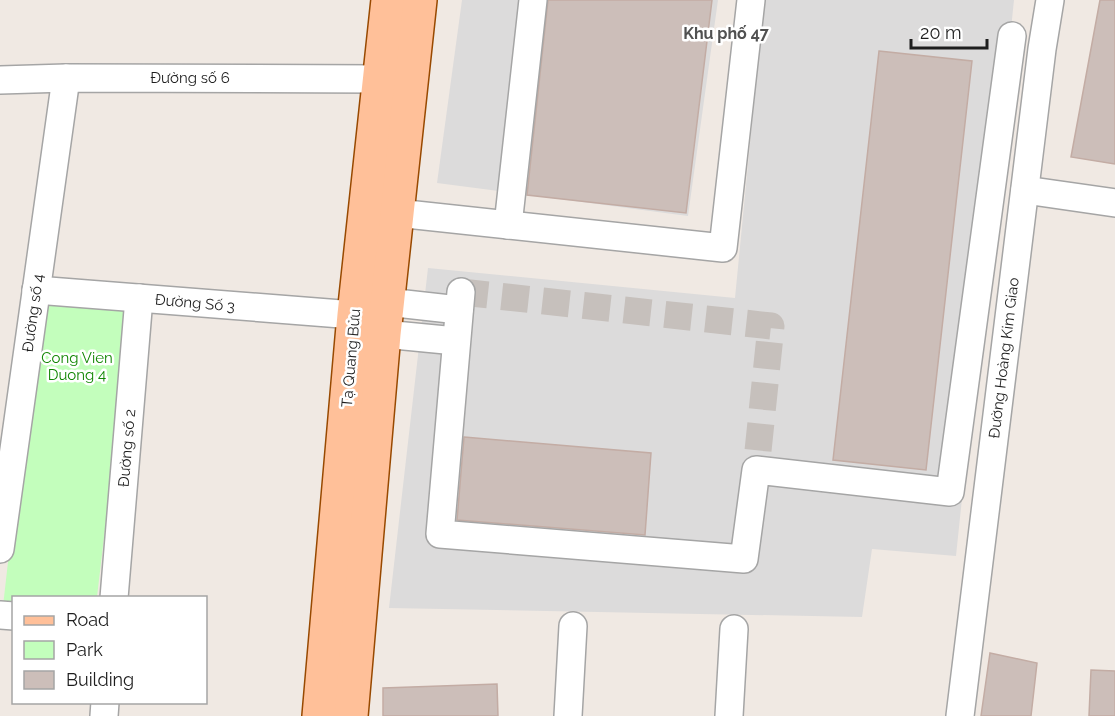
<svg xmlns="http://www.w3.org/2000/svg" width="1115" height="716" font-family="Raleway,sans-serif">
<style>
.residential{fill:#dcdbdb}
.park{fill:#c3febc}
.building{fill:#ccbeb9;stroke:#c3aca4;stroke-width:1.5}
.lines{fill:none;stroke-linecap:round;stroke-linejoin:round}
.minor-tunnel{stroke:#c6c0bc;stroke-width:27;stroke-dasharray:27 14;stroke-linecap:butt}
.minor-casing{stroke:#a5a5a5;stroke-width:30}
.major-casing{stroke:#984900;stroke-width:36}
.minor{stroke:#fff;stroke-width:27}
.major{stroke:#ffc099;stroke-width:33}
.labels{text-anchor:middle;stroke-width:5;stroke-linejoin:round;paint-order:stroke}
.street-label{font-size:15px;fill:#1e1e1e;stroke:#fff}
.park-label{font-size:15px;fill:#108602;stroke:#fff}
.neighbourhood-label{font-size:16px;font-weight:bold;fill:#515151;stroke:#fff}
</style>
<rect width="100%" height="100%" fill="#f0e9e3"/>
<g class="residential">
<polygon points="462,0 718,0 688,216 437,183"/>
<polygon points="764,0 1014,0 956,556 872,549 862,617 389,608 428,268 735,298"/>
</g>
<polygon class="park" points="38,297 132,299 97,597 14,598 13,615 2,615"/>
<g class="building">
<polygon points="548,0 712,0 686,213 527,195"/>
<polygon points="1100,0 1115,0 1115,164 1071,157"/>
<polygon points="879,51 972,61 926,470 833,460"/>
<polygon points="464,437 651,453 645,535 457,520"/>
<polygon points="990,653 1037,663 1031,716 981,716"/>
<polygon points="1091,670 1115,671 1115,716 1089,716"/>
<polygon points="497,684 498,716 383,716 383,688"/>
</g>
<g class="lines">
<polyline class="minor-tunnel" points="461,292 771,326 756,470"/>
<g class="minor-casing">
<g id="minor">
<polyline points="0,80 66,78 381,79"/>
<polyline points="1025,190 1115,203"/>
<polyline points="397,213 723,248 751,0"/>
<polyline points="508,225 533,0"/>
<polyline points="36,290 354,315"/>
<polyline points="461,292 440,534 744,559 756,470 950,492 1012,36"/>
<polyline points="387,302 459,310"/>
<polyline points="384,334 456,341"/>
<polyline points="0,549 66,78"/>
<polyline points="114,598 139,298"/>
<polyline points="0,615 14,616"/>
<polyline points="104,716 105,702"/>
<polyline points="568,716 573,626"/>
<polyline points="729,716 734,629"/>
<polyline points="960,716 1042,49 1050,0"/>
</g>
</g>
<g class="major-casing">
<g id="major">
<polyline points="319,716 354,315 388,0"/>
<polyline points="351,716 384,334 420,0"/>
</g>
</g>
<use href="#minor" class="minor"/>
<use href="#major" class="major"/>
</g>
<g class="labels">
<g class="street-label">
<text x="190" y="83">Đường số 6</text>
<text transform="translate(195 303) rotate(5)" y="5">Đường Số 3</text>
<text transform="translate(33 313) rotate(-82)" y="5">Đường số 4</text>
<text transform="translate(351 358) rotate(-85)" y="5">Tạ Quang Bửu</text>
<text transform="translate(1004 358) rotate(-83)" y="5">Đường Hoàng Kim Giao</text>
<text transform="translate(127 448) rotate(-85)" y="5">Đường số 2</text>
</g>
<g class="park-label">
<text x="77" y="363">Cong Vien<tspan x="77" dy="17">Duong 4</tspan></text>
</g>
<g class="neighbourhood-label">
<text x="726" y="39">Khu phố 47</text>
</g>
</g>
<rect x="12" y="596" width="195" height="108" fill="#ffffff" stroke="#a5a5a5" stroke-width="1.5"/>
<rect x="24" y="616" width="30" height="9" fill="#ffc099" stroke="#a5a5a5" stroke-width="1.5"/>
<text x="66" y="626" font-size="18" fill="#1e1e1e">Road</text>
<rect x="24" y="641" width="30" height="18" fill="#c3febc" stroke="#a5a5a5" stroke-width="1.5"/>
<text x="66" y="656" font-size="18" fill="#1e1e1e">Park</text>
<rect x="24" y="671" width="30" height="18" fill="#ccbeb9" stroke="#a5a5a5" stroke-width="1.5"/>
<text x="66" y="686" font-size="18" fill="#1e1e1e">Building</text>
<path d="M911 39v9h76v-9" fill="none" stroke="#1e1e1e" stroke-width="3"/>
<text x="920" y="39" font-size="18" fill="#1e1e1e" stroke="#ffffff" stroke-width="4.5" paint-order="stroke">20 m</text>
</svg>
